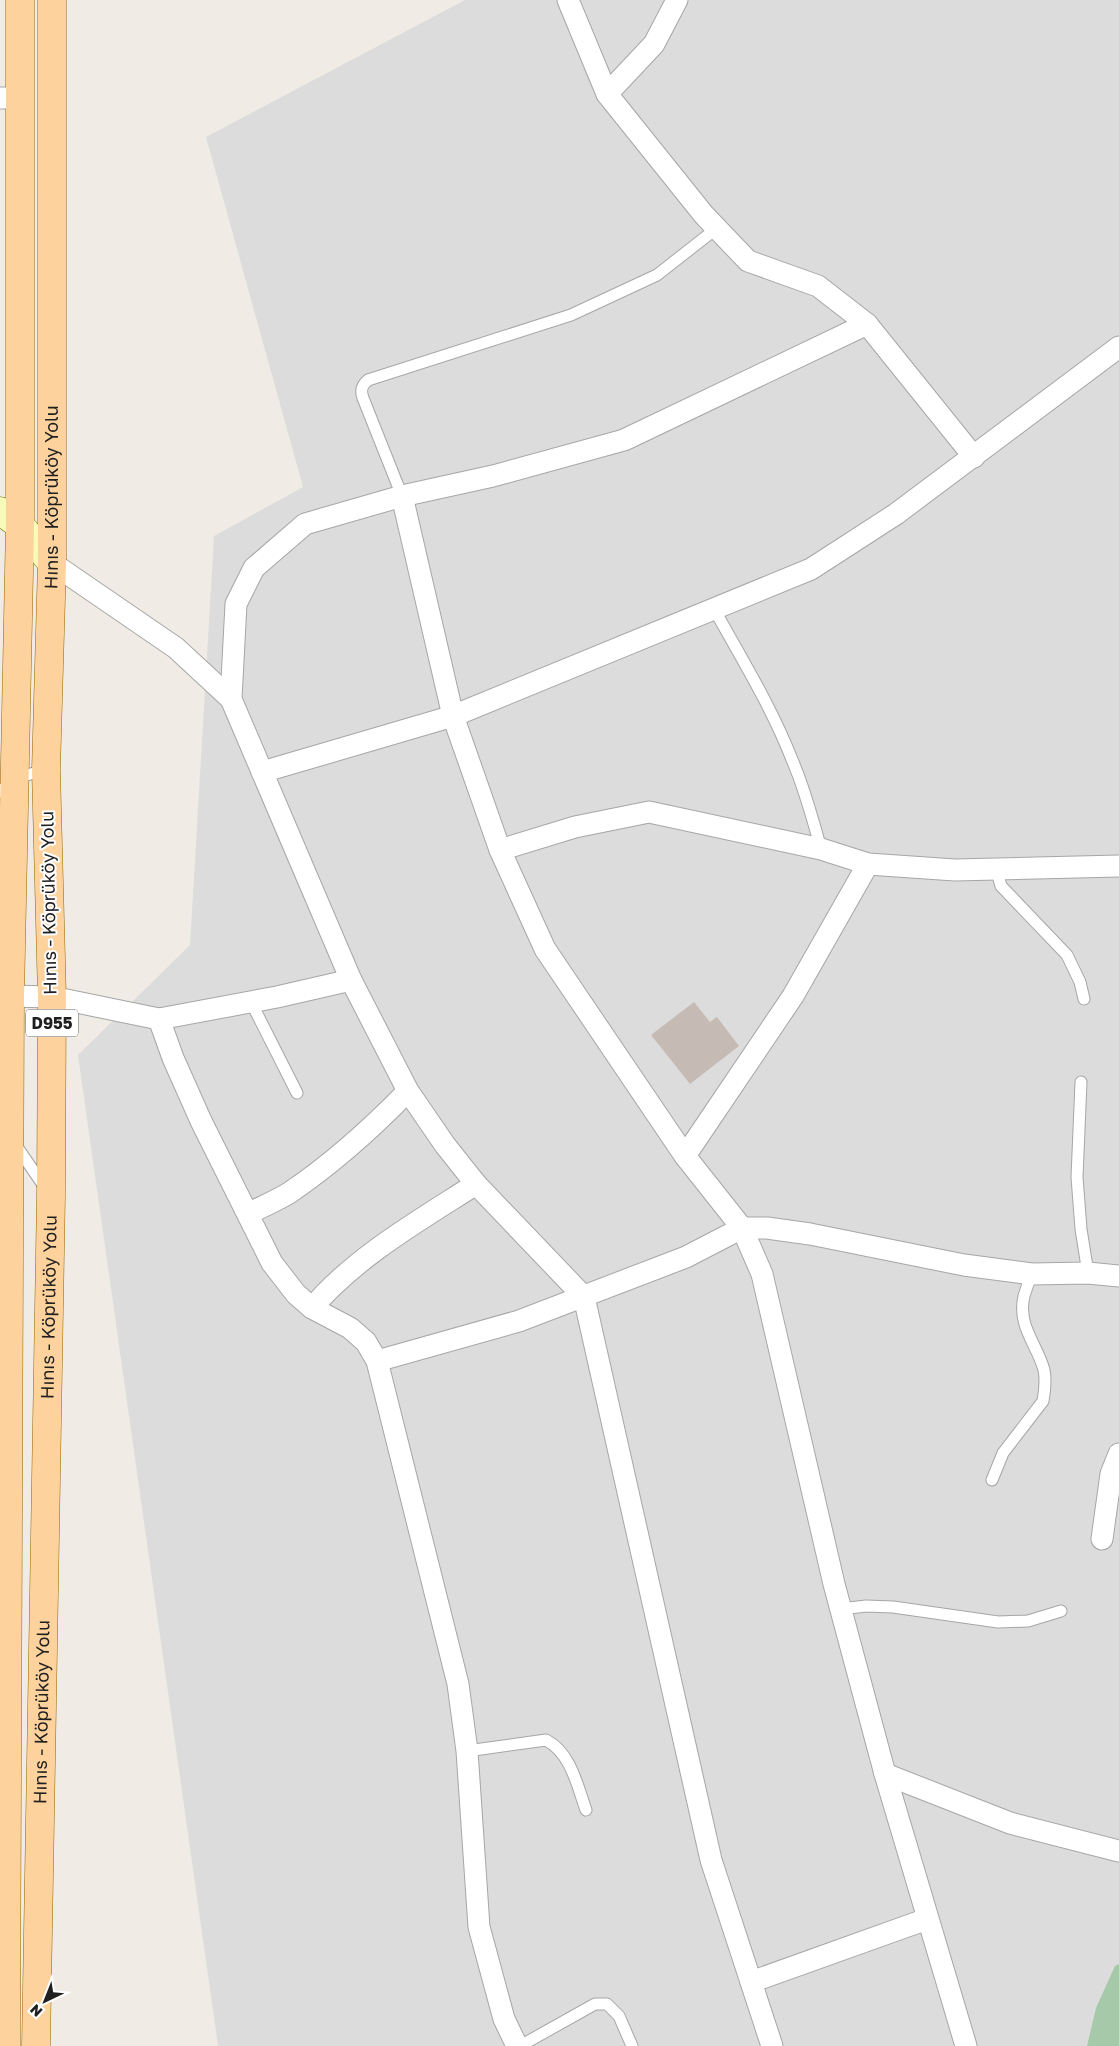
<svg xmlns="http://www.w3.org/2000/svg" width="1119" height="2046" font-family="'Golos Text',sans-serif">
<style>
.residential{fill:#dddcdc}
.cemetery{fill:#a6c9aa}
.building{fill:#c5bbb4}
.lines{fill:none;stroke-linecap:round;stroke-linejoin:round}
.lane-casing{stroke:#a6a6a6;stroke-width:13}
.street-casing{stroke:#a6a6a6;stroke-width:23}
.secondary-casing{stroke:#6e7804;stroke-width:29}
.primary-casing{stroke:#9a6400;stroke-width:29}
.lane{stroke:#fff;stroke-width:11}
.street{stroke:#fff;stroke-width:21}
.secondary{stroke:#f8fab9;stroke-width:28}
.primary{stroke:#fdd29d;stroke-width:28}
.labels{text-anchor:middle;stroke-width:4;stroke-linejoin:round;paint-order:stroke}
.shield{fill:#fff;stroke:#626262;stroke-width:1}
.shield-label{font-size:16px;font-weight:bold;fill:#1f1f1f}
.street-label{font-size:18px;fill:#1f1f1f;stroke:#fff}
</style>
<rect width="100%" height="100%" fill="#f0ece5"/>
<polygon class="residential" points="465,0 1119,0 1119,2046 218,2046 78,1055 190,945 214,536 303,487 206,137"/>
<polygon class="cemetery" points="1119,1964 1119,2046 1087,2046 1096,2008 1115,1966"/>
<polygon class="building" points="694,1002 710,1022 717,1017 739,1046 690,1084 651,1035"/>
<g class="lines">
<g class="lane-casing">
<g id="lane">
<path d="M402,496L363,398C360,390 362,385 368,380L571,315L657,275L717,228"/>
<path d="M714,609C742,659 772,708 793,762C805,790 813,820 821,849"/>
<polyline points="0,792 15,778 46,770"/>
<polyline points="996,868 1001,886 1067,955 1080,982 1084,999"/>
<polyline points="251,1002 297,1093"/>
<polyline points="1081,1082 1077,1177 1081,1229 1088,1273"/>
<polyline points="15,1144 46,1189"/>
<path d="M992,1480L1003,1453L1043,1401C1045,1390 1046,1380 1044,1370C1037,1344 1017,1326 1024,1296C1026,1289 1029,1281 1032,1274"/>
<polyline points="841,1609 866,1606 893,1607 998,1622 1028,1621 1061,1611"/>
<path d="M467,1751L546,1740C571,1753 577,1785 586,1810"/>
<polyline points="520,2046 595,2004 607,2004 619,2016 632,2046"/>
</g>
</g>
<g class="street-casing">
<g id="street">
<polyline points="568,0 607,94 704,215 748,261 818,286 867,324 974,457"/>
<polyline points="607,94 654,44 677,0"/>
<polyline points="0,98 20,98"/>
<polyline points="402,496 453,716 500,850 545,949 685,1156 742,1228 762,1274 834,1584 885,1774 966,2046"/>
<polyline points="52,563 176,648 231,699 351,980 408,1091 445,1145 476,1184 584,1297 711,1860 772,2046"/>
<polyline points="231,699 236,604 254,568 305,524 402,496 493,476 624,440 867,324"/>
<polyline points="262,772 453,716 811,569 896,514 1119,347"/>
<polyline points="500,850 575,827 649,812 821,849 868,864 955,870 1119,866"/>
<polyline points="10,996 52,997 159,1019 277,997 351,980"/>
<polyline points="159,1019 173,1058 201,1121 272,1263 296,1294 312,1308 350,1328 366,1342 377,1361 458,1684 467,1751 479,1927 504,2019 517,2046"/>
<polyline points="685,1156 793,996 868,864"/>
<path d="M248,1214C261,1207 276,1201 289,1193C332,1164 372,1128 408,1091"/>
<path d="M312,1308C355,1257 420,1220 476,1184"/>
<polyline points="377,1361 519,1321 686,1257 742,1228 767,1228 810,1234 964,1265 1032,1274 1088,1273 1119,1276"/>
<polyline points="1102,1539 1111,1474 1119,1454"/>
<polyline points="885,1774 1010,1823 1119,1851"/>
<polyline points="751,1982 927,1919"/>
</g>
</g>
<g class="secondary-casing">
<polyline id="secondary" points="0,511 20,525 52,563"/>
</g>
<g class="primary-casing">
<g id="primary">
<polyline points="6,2046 10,996 20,525 20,0"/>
<path id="s1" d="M36,2046L51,1196L52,997L46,770L52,563V0"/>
</g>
</g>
<use href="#lane" class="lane"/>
<use href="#street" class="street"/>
<use href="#secondary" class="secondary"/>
<use href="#primary" class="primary"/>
</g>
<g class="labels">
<rect class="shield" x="26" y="1009.5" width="52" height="27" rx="4"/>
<g class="shield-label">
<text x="52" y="1029">D955</text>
</g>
<g class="street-label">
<text dy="6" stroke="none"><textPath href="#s1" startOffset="1549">Hınıs - Köprüköy Yolu</textPath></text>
<text transform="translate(49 903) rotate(-91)" y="6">Hınıs - Köprüköy Yolu</text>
<text dy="6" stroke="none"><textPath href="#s1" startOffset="739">Hınıs - Köprüköy Yolu</textPath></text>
<text dy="6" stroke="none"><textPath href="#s1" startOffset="334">Hınıs - Köprüköy Yolu</textPath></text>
</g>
</g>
<g transform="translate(45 2001) rotate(223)" stroke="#ffffff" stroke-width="4" paint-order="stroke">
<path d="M0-4L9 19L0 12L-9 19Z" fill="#1f1f1f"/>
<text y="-8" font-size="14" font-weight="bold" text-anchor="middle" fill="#1f1f1f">N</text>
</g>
</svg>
